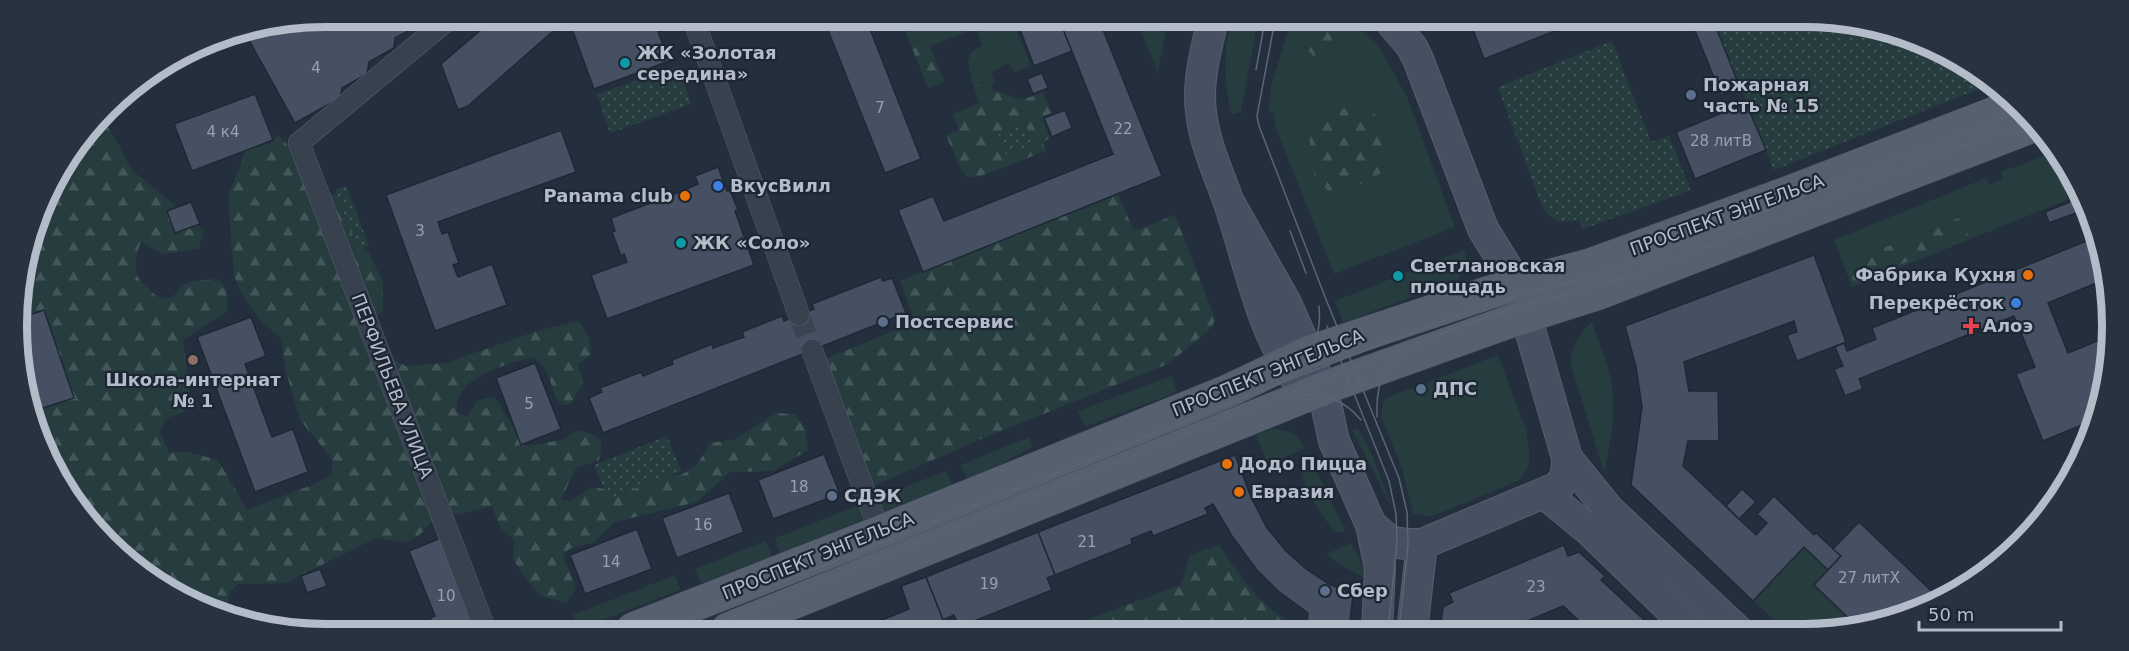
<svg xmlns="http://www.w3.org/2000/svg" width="2129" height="651" font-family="'DejaVu Sans',sans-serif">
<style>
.grass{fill:#263c3f}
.forest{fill:url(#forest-firs)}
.park{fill:url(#park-dots)}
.building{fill:#455162;stroke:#1f2835;stroke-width:1.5}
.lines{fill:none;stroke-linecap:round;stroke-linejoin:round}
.street-tunnel{stroke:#3a4453;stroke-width:21;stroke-dasharray:21 10;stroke-linecap:butt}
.street-casing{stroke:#565f6c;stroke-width:22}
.secondary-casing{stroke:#565f6c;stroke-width:32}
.primary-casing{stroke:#414a57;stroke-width:34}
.street{stroke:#38414e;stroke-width:21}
.secondary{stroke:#465061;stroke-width:30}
.primary{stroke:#56606e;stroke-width:33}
.tram{stroke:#5a6575;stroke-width:1.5}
.culture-dot{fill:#0f9aa8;stroke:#1d2633;stroke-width:2}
.service-dot{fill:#5c6f8a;stroke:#1d2633;stroke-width:2}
.shop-dot{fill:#3f7fe0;stroke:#1d2633;stroke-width:2}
.food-dot{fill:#e8710a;stroke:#1d2633;stroke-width:2}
.health-dot{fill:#e0444e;stroke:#1d2633;stroke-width:2}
.education-dot{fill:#8d6e63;stroke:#1d2633;stroke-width:2}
.labels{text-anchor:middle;stroke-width:4.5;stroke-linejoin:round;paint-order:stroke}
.number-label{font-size:15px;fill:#98a1af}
.poi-label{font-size:18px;font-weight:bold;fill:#b4bcc9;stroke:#1d2633;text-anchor:start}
.street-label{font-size:18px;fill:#b4bcc9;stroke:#1d2633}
.rim{fill:none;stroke:#b4bcc9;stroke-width:8}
</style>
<defs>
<pattern id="forest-firs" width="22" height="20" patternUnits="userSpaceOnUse" patternTransform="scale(1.5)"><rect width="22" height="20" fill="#263c3f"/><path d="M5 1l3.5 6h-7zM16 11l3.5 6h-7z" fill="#435659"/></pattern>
<pattern id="park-dots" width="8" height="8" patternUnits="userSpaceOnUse" patternTransform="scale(1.5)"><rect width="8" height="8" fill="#263c3f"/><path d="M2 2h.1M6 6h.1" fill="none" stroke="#435659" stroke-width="1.8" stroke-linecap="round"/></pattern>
</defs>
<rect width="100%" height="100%" fill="#242f3e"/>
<g class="grass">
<polygon points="909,19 1012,19 1031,66 1014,72 1009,63 991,72 995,82 990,90 972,83 968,62 971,52 982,45 976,28 930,46 916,41 910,43 901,22"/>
<polygon points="1137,20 1168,20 1158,73"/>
<path d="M1232,20H1258L1241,112L1231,115C1225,84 1222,50 1232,20Z"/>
<polygon points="1288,20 1354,21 1379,46 1407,97 1455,227 1334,274 1276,129 1274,113 1268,113 1271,86 1288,30"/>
<polygon points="2057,151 2077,196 1852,287 1834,240 1986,178 1989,185 2003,179 2001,172"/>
<path d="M1464,250C1469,263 1467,268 1458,279L1343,323L1335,301Z"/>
<path d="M1592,322C1598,341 1607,361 1611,380C1617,411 1611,442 1604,472L1570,362C1573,345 1578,334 1592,322Z"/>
<polygon points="1498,355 1526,429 1530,458 1527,470 1518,481 1440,513 1430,516 1413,514 1402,469 1381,416 1384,399 1415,387 1419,395 1426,392 1423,384"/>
<polygon points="1171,376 1177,392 1085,427 1078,411"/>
<polygon points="1358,428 1373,457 1393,510 1352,430"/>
<path d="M1271,429C1287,429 1297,433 1305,448L1268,465L1256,435Z"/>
<polygon points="1029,437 1033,447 992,469 967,479 961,465"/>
<path d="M1311,459L1345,531C1339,533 1336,534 1332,529C1321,513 1298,483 1301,464Z"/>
<polygon points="946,471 952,485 883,512 877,498"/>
<polygon points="857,506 862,520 780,553 775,538"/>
<polygon points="766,541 772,556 701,583 695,569"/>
<polygon points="1351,543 1370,581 1341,565 1327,554"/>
<polygon points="1804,547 1828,570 1814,586 1858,627 1843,632 1788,632 1753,601"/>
<polygon points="675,575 680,590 579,629 573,615"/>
</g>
<g class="forest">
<path d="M1312,21L1323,24L1335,31C1335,42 1331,45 1333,57L1328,60L1323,68L1312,67L1310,61L1312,54L1301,45L1307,36V27Z"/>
<polygon points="916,41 930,46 944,82 928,88 910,43"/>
<polygon points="972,83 1022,100 1043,92 1052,113 1042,117 1050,138 1043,142 1046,151 975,178 966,176 961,170 946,135 959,130 953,114 980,103"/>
<path d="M1359,107L1376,115L1386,136L1389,167C1366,184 1356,187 1328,191L1314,174L1308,129L1321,109Z"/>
<path d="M103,118L133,171L204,230L199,249L162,254L141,241C130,274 135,279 161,299L173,297L182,285L194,281L219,279L227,291V311L183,340L191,399L184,412L165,419L160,432L169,453L187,452L218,460L247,510L312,485L332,474L333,460L300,420L286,372L281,338L262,322L242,295L234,275L228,197L246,150L272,142L278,135L296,154L306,188L337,195L356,207L354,240L369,253L383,283V310L366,329L375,351L406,366L446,363L534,332L578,321L589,337L591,354L578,364L583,381L571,404L562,405L556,398L547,371L534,357C508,363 451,378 457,413L467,416L477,401L494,396L525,446L562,440L578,430L596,436L602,443L599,460L576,468L561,499L569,501L592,487L618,491L643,478L681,475L697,465L710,443L736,439L776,413L795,414L805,429L808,450L773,471L730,472L697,502L615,522L594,542L569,549L563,556L576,589L566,603L541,596L523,575L513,559L514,540L500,528L492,506L457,515L441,509C431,521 420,542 402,542C392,541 385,538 374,539L285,583L238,584L230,592L226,612L154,582L69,497L30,412L73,397L44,311L21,318L19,286L49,189Z"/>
<polygon points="1118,194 1134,231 1175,215 1214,316 1214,322 1211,328 1168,364 981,439 873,486 823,360 915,322 900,281"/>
<polygon points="1961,217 1969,237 1854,283 1846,263"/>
<path d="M1219,545C1240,577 1255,599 1287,621L1285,631L1090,630L1086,620L1181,585L1190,555Z"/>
</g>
<g class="park">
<polygon points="1714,22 1864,23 1975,69 1991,84 1774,170"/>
<path d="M1612,41L1651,142L1669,136L1691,190L1583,229L1579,219C1560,225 1551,221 1541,204L1498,87Z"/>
<polygon points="678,66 691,104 610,133 597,94"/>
<polygon points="1026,124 1033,145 1006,155 998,134"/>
<polygon points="346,186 369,246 358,250 335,190"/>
<polygon points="667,436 681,471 608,499 594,465"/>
</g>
<g class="building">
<polygon points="326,16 427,17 426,21 395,38 394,48 369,62 367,74 342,88 340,98 295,123 245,33"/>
<polygon points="496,17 653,18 669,61 594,89 568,18 468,106 458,110 441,64"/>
<polygon points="842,19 866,19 921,159 885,173 826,25"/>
<polygon points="1016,19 1059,19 1072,51 1034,66"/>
<polygon points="1059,19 1099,20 1162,176 923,272 898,210 933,196 944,221 1113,154"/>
<polygon points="1470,21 1580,21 1484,59"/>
<polygon points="1696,22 1714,22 1740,88 1721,95 1692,23"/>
<polygon points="1042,73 1048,88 1033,94 1027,79"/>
<polygon points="255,94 273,140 192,171 174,124"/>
<polygon points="1746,103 1766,150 1695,179 1676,132"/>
<polygon points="1065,110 1072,128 1052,137 1044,118"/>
<polygon points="561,130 576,172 438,222 442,234 448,232 459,263 453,265 458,277 492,264 507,305 435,331 386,195"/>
<polygon points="718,167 727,191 730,190 738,210 735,211 754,265 607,319 591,275 627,262 624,254 621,256 612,232 615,231 611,218 656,201 655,198 669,192 670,196 698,184 695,176"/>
<polygon points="2072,201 2076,213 2049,223 2045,212"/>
<polygon points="191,202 200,224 175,233 167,211"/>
<polygon points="2088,223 2107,266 2107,289 2098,293 2094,284 2048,303 2068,353 2107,337 2106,386 2094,420 2043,441 2016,374 2035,367 2014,316 1859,379 1863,389 1845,396 1834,369 1843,366 1835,347 1844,343 1847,351 1876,339 1872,328 2094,238"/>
<polygon points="1814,255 1846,342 1797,361 1787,335 1797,332 1794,321 1684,362 1689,391 1718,391 1719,441 1688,441 1683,466 1756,535 1767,523 1757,514 1774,496 1814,535 1816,533 1841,556 1828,570 1804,547 1753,601 1631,485 1642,407 1636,367 1625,326"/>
<polygon points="881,277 883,281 892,278 906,313 603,433 589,398 602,392 600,388 641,372 643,376 673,364 672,360 712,344 713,348 744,337 742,332 782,316 784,321 814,309 812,304"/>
<polygon points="44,310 74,398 30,412 27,405 21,318"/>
<polygon points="251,317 266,356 245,364 272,437 293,429 308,472 255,492 197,337"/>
<polygon points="535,363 561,429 521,445 496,378"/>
<polygon points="824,454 840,494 773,519 758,480"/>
<polygon points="1235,455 1251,497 1267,528 1286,551 1306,569 1329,584 1353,594 1349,631 1306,631 1308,613 1278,591 1256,569 1232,536 1213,504 1205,508 1208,514 1153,536 1151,531 1131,539 1132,544 1055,575 1038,532"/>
<polygon points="1742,489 1756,502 1739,519 1726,506"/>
<polygon points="729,493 744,532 677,558 662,518"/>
<polygon points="1859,522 1942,601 1858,627 1814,585 1841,556 1833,549"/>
<polygon points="637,529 652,569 585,594 570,555"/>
<polygon points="1038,532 1055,575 1047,578 1052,590 959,627 954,615 943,620 926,577"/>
<polygon points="441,538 477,629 434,629 430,618 435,616 409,551"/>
<polygon points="1564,545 1568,556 1579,552 1605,576 1601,580 1656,631 1590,631 1563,606 1503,631 1440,631 1443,607 1453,602 1449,593"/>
<polygon points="320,569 327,586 307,593 301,576"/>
<polygon points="926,577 943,620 929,626 931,630 857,630 909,609 901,586"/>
</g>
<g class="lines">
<polyline class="street-tunnel" points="799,315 812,350"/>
<g class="street-casing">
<g id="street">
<polyline points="451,17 299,143 485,629"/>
<polyline points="693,18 799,315"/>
<polyline points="812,350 884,544"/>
</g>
</g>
<g class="secondary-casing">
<g id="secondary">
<path d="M1213,20C1207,45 1200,71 1200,96C1200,136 1218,170 1230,206C1251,269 1260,328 1299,384"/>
<polyline points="1230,204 1286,303 1308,353 1324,395 1334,441 1371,525 1391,542 1407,544 1422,544 1558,487 1566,476 1567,458 1520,295 1517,284 1483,229 1418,59 1412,47 1390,21"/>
<polyline points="1567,458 1609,510 1739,632"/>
<polyline points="1545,494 1590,531 1694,632"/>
<polyline points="1371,525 1380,568 1377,631"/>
<polyline points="1412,631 1422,544"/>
</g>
</g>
<g class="primary-casing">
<g id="primary">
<polyline points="633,629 880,532 1228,391 1310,352 1503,288 1590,265 1787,193 2013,106"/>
<polyline points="728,629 1335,384 1511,321 1599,293 2033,126"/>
</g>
</g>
<use href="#street" class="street"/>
<use href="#secondary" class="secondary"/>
<use href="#primary" class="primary"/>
<g class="tram">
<polyline points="1275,20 1257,116 1259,126 1327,302 1399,478 1407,512 1408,545 1399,631"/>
<polyline points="1256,70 1265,20"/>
<polyline points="1290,231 1306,273"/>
<polyline points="1327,326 1389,481 1396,514 1397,543 1388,631"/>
<path d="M1290,377C1312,360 1322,333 1319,306"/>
<path d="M1295,394C1323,394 1343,398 1361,420"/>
<path d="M1377,417C1376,392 1380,369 1401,353"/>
<polyline points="666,629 1283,382 1446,320 1506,299 1593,276 1633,263 2019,112"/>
<polyline points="702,629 1238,413 1449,331 1489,316 1637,274 2027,121"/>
</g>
</g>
<g class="culture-dot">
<circle cx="625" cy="63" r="6"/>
<circle cx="681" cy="243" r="6"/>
<circle cx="1398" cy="276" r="6"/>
</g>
<g class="service-dot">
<circle cx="1691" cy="95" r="6"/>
<circle cx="883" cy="322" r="6"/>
<circle cx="1421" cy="389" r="6"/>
<circle cx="832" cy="496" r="6"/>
<circle cx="1325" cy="591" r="6"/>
</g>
<g class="shop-dot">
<circle cx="718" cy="186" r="6"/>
<circle cx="2016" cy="303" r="6"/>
</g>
<g class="food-dot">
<circle cx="685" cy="196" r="6"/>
<circle cx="2028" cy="275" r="6"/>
<circle cx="1227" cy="464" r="6"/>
<circle cx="1239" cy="492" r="6"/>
</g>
<path class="health-dot" d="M1968 317h6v6h6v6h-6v6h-6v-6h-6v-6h6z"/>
<circle class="education-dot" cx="193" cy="360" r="6"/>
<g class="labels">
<g class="number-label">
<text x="316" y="73">4</text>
<text x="880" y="113">7</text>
<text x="1123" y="134">22</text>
<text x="223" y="137">4 к4</text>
<text x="1721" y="146">28 литВ</text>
<text x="420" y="236">3</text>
<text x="529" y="409">5</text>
<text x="799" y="492">18</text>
<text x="703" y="530">16</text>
<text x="1087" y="547">21</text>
<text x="611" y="567">14</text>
<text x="1869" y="583">27 литХ</text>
<text x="989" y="589">19</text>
<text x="1536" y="592">23</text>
<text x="446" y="601">10</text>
</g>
<g class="poi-label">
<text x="637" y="59">ЖК «Золотая<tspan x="637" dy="21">середина»</tspan></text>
<text x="1703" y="91">Пожарная<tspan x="1703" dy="21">часть № 15</tspan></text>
<text x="730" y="192">ВкусВилл</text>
<text x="673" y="202" text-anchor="end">Panama club</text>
<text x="693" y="249">ЖК «Соло»</text>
<text x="1410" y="272">Светлановская<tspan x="1410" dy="21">площадь</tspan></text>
<text x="2016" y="281" text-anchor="end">Фабрика Кухня</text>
<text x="2004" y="309" text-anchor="end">Перекрёсток</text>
<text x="895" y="328">Постсервис</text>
<text x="1983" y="332">Алоэ</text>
<text x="193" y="386" text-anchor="middle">Школа-интернат<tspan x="193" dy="21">№ 1</tspan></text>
<text x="1433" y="395">ДПС</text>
<text x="1239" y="470">Додо Пицца</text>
<text x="1251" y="498">Евразия</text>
<text x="844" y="502">СДЭК</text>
<text x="1337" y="597">Сбер</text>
</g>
<g class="street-label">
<text transform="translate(1727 215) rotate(-20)" y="6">ПРОСПЕКТ ЭНГЕЛЬСА</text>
<text transform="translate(1268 373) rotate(-22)" y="6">ПРОСПЕКТ ЭНГЕЛЬСА</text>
<text transform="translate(392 386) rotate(69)" y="6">ПЕРФИЛЬЕВА УЛИЦА</text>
<text transform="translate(818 556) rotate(-22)" y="6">ПРОСПЕКТ ЭНГЕЛЬСА</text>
</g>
</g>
<path d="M0 0H2129V651H0ZM325 27H1804A298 298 0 0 1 2102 325V326A298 298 0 0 1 1804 624H325A298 298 0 0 1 27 326V325A298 298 0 0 1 325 27Z" fill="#29323f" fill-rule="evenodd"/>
<path class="rim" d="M325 27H1804A298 298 0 0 1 2102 325V326A298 298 0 0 1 1804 624H325A298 298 0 0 1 27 326V325A298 298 0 0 1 325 27Z"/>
<path d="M1919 621v9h142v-9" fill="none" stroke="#b4bcc9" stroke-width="3"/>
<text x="1928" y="621" font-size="18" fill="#b4bcc9" stroke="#1d2633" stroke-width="4.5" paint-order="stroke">50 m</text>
</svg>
